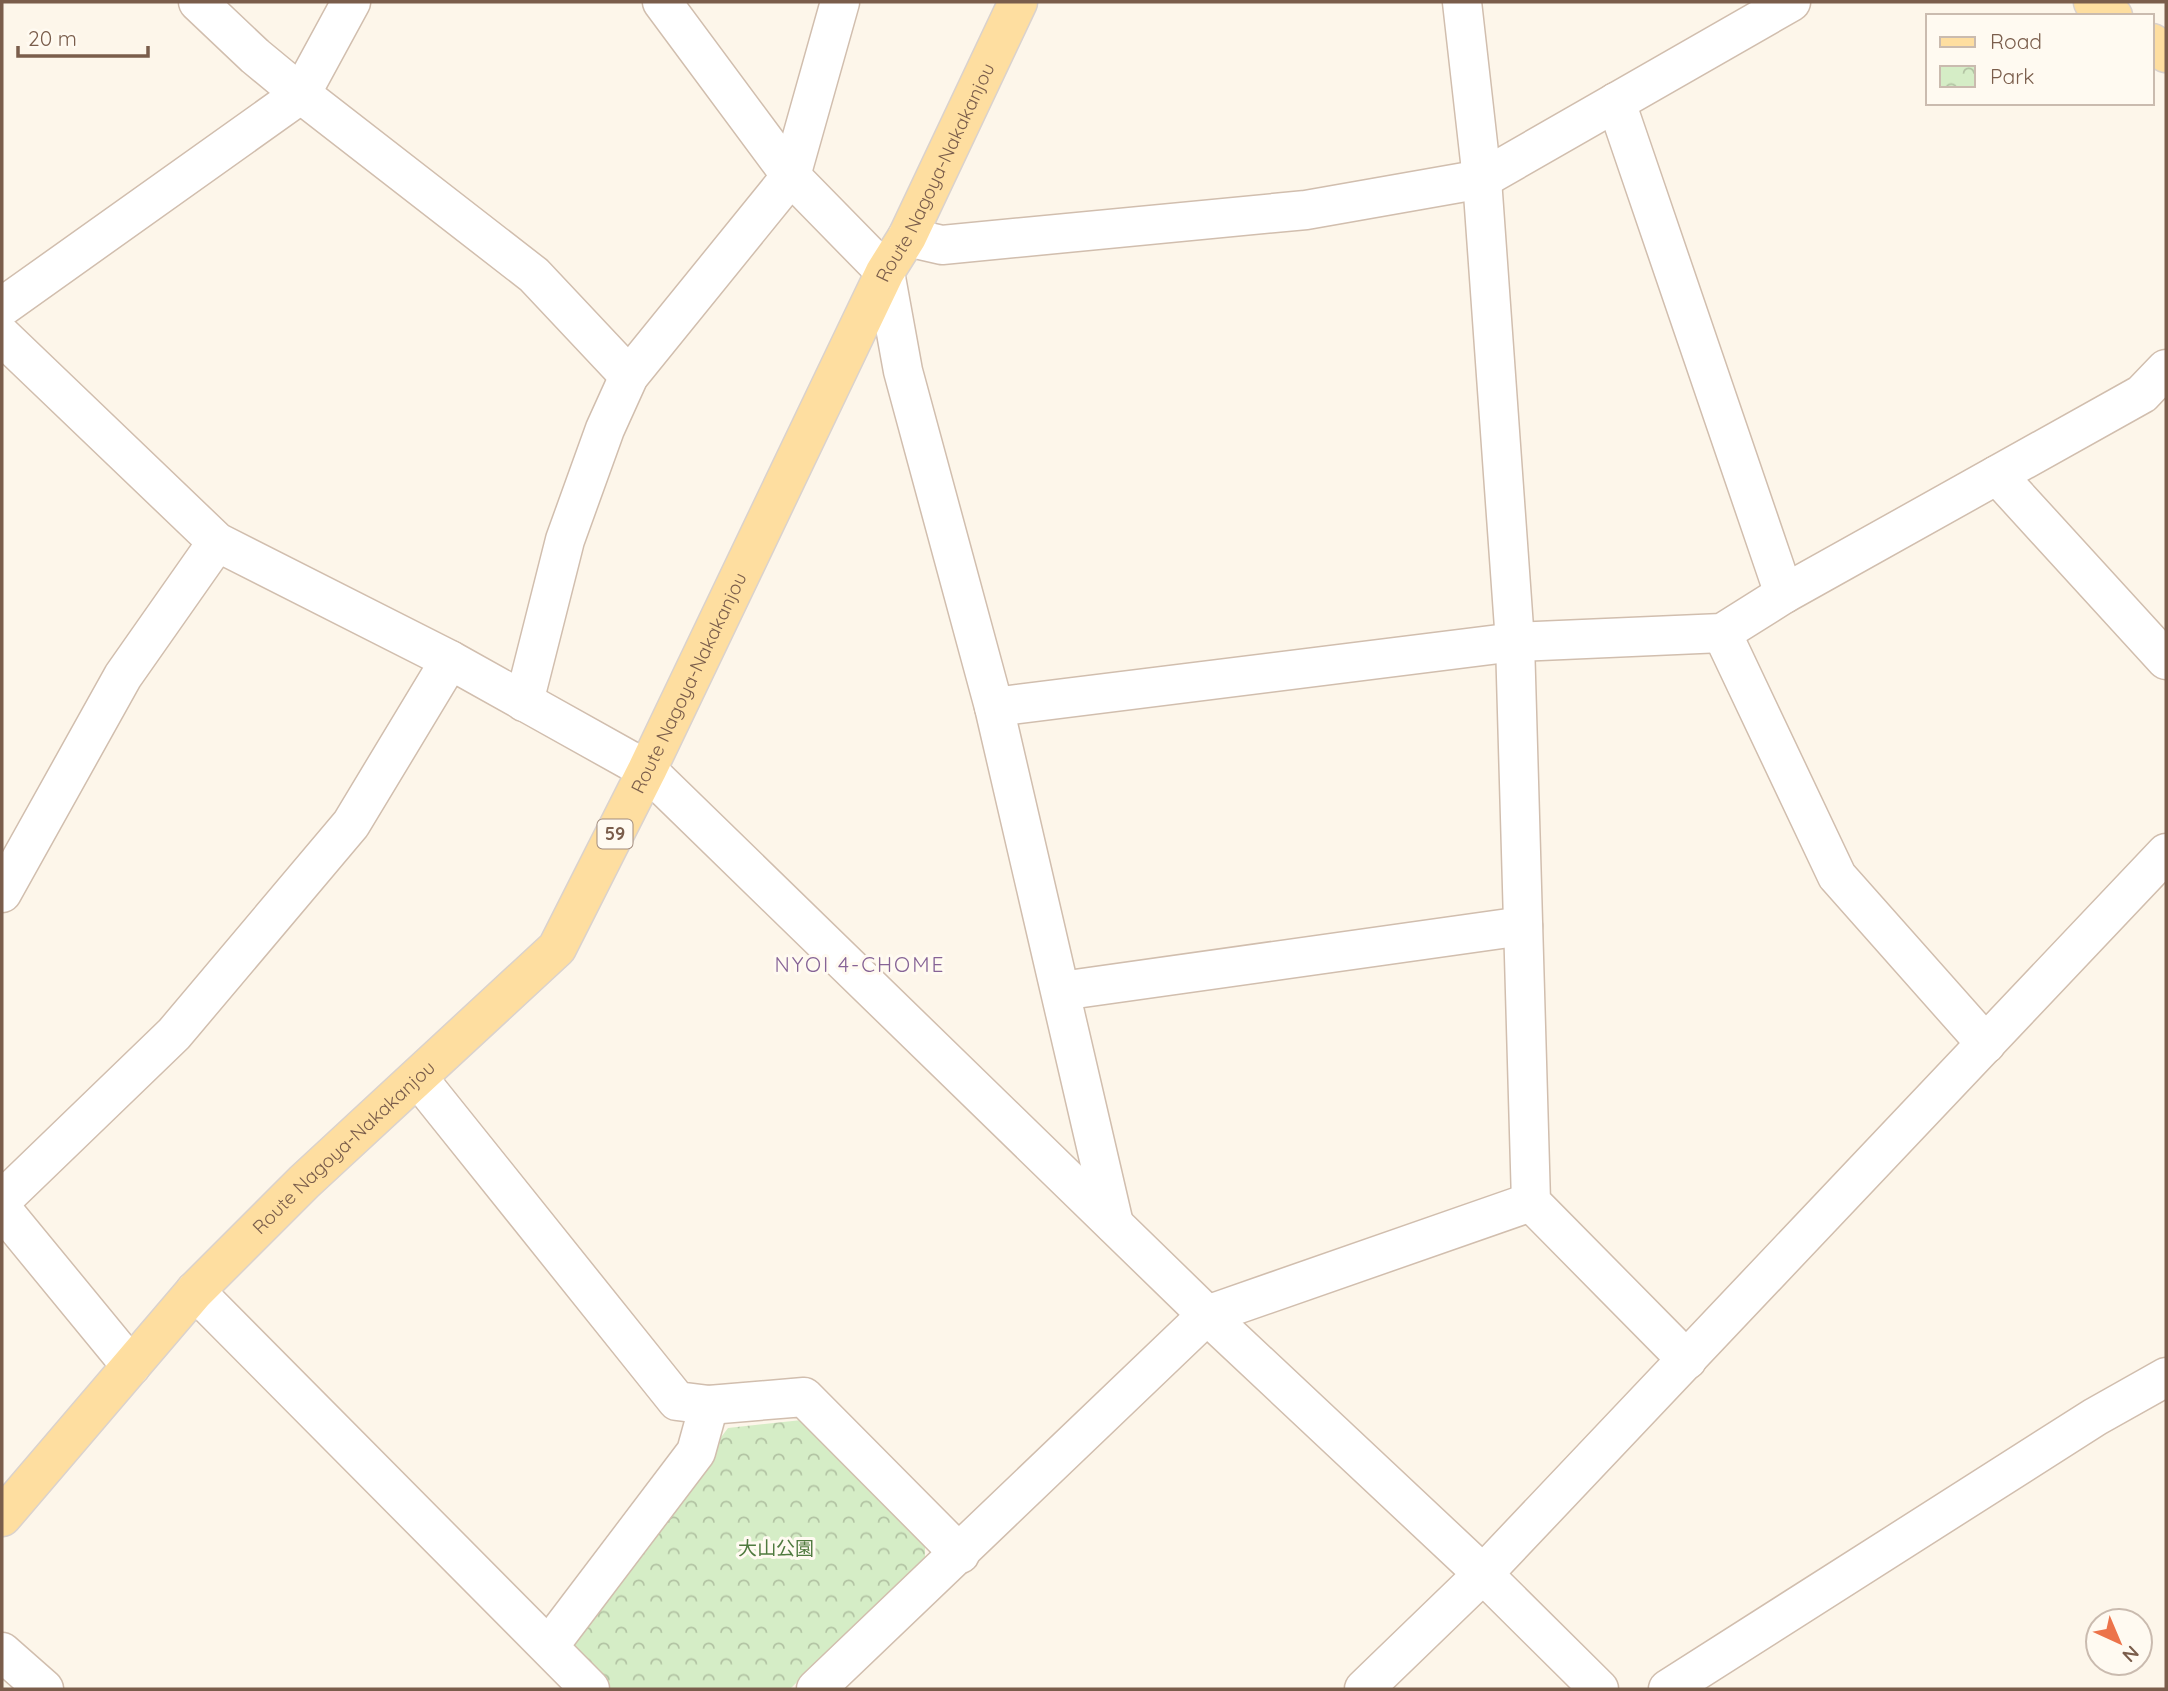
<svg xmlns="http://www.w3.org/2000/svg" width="2168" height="1691" font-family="Quicksand,'Noto Sans JP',sans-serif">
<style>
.park{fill:url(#park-crowns)}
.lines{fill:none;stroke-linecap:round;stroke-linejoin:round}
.minor-casing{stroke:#d1beae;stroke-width:41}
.major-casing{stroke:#dad2cd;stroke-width:41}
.minor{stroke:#fff;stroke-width:38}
.major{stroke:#fedea0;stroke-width:38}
.labels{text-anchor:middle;stroke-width:6;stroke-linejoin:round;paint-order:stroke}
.shield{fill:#fffaf1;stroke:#a28c7d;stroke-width:2}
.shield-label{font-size:18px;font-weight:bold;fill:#7a5d4b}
.street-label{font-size:19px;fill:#7a5d4b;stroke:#fffaf1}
.park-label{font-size:19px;fill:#4f7a3f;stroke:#fffaf1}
.neighbourhood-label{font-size:21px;letter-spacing:2px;fill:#866396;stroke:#fffaf1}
</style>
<defs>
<pattern id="park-crowns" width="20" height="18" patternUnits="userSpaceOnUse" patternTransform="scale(1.75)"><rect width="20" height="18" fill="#d5edc6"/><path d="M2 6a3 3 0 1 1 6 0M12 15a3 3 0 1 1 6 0" fill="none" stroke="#b2c3a3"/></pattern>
</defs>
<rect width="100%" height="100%" fill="#fdf6ea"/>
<polygon class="park" points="802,1420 925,1536 925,1557 790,1689 608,1689 574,1655 574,1632 728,1428"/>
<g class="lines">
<g class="minor-casing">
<g id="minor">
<polyline points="198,2 255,56 301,94 534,275 629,376"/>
<polyline points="662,2 791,176 885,272 903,371 994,707 1114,1224"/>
<polyline points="1462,2 1482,179 1515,642 1531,1202 1687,1360"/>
<polyline points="1616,102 1784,594"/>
<polyline points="907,237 942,245 1306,210 1482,179 1791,2"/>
<polyline points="2,307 301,94 351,2"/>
<polyline points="2,336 217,542 450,660 647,770 1207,1315 1483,1574 1599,1689"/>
<polyline points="1997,475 2166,660"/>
<polyline points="1722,633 1837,876 1986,1044"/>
<polyline points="524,702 565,540 605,429 629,376 791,176 840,2"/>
<polyline points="994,707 1515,642 1722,633 1784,594 2142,394 2166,369"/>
<polyline points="2,893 123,676 217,542"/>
<polyline points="1061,991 1523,926"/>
<polyline points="418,1078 677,1401 709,1405 804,1397 960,1554"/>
<polyline points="2,1200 174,1034 351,824 450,660"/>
<polyline points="2,1209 131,1366"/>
<polyline points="195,1291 590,1689"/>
<polyline points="549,1646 696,1452 709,1405"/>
<polyline points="2,1652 44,1689"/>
<polyline points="816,1689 1207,1315 1531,1202"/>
<polyline points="1364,1689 1483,1574 2166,853"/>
<polyline points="1668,1689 2095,1417 2166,1377"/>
</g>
</g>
<g class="major-casing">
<g id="major">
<polyline points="2093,2 2113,16"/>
<polyline points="2152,43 2166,53"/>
<path id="s1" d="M2,1517L195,1291L304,1182L557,948L647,770L885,272L907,237L1018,2"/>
</g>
</g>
<use href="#minor" class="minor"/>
<use href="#major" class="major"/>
</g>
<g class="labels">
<rect class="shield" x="597.5" y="819.5" width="35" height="29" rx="5"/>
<g class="shield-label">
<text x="615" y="840">59</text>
</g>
<g class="street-label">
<text dy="7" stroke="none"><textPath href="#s1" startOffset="1659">Route Nagoya-Nakakanjou</textPath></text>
<text dy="7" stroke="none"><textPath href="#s1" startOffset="1092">Route Nagoya-Nakakanjou</textPath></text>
<text dy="7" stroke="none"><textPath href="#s1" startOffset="504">Route Nagoya-Nakakanjou</textPath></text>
</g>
<g class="park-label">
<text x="776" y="1555">大山公園</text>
</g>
<g class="neighbourhood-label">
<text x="860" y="972">NYOI 4-CHOME</text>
</g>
</g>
<rect width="2168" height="1691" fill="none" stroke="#7a5d4b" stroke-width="7"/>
<rect x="1926" y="14" width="228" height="91" fill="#fffaf1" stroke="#cabbaf" stroke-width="2"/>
<rect x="1940" y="37" width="35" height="10" fill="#fedea0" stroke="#cabbaf" stroke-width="2"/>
<text x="1990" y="49" font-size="21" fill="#7a5d4b">Road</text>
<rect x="1940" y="66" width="35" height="21" fill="url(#park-crowns)" stroke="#cabbaf" stroke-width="2"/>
<text x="1990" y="84" font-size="21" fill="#7a5d4b">Park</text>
<g transform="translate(2119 1642) rotate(136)"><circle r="33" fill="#fffaf1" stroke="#cabbaf" stroke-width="2"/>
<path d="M0-5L12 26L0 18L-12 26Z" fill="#ec734a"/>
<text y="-10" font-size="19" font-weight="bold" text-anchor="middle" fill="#7a5d4b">N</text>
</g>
<path d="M18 46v10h130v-10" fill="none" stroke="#7a5d4b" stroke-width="3.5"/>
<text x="28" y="46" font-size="21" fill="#7a5d4b" stroke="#fffaf1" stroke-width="5" paint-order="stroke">20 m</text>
</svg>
